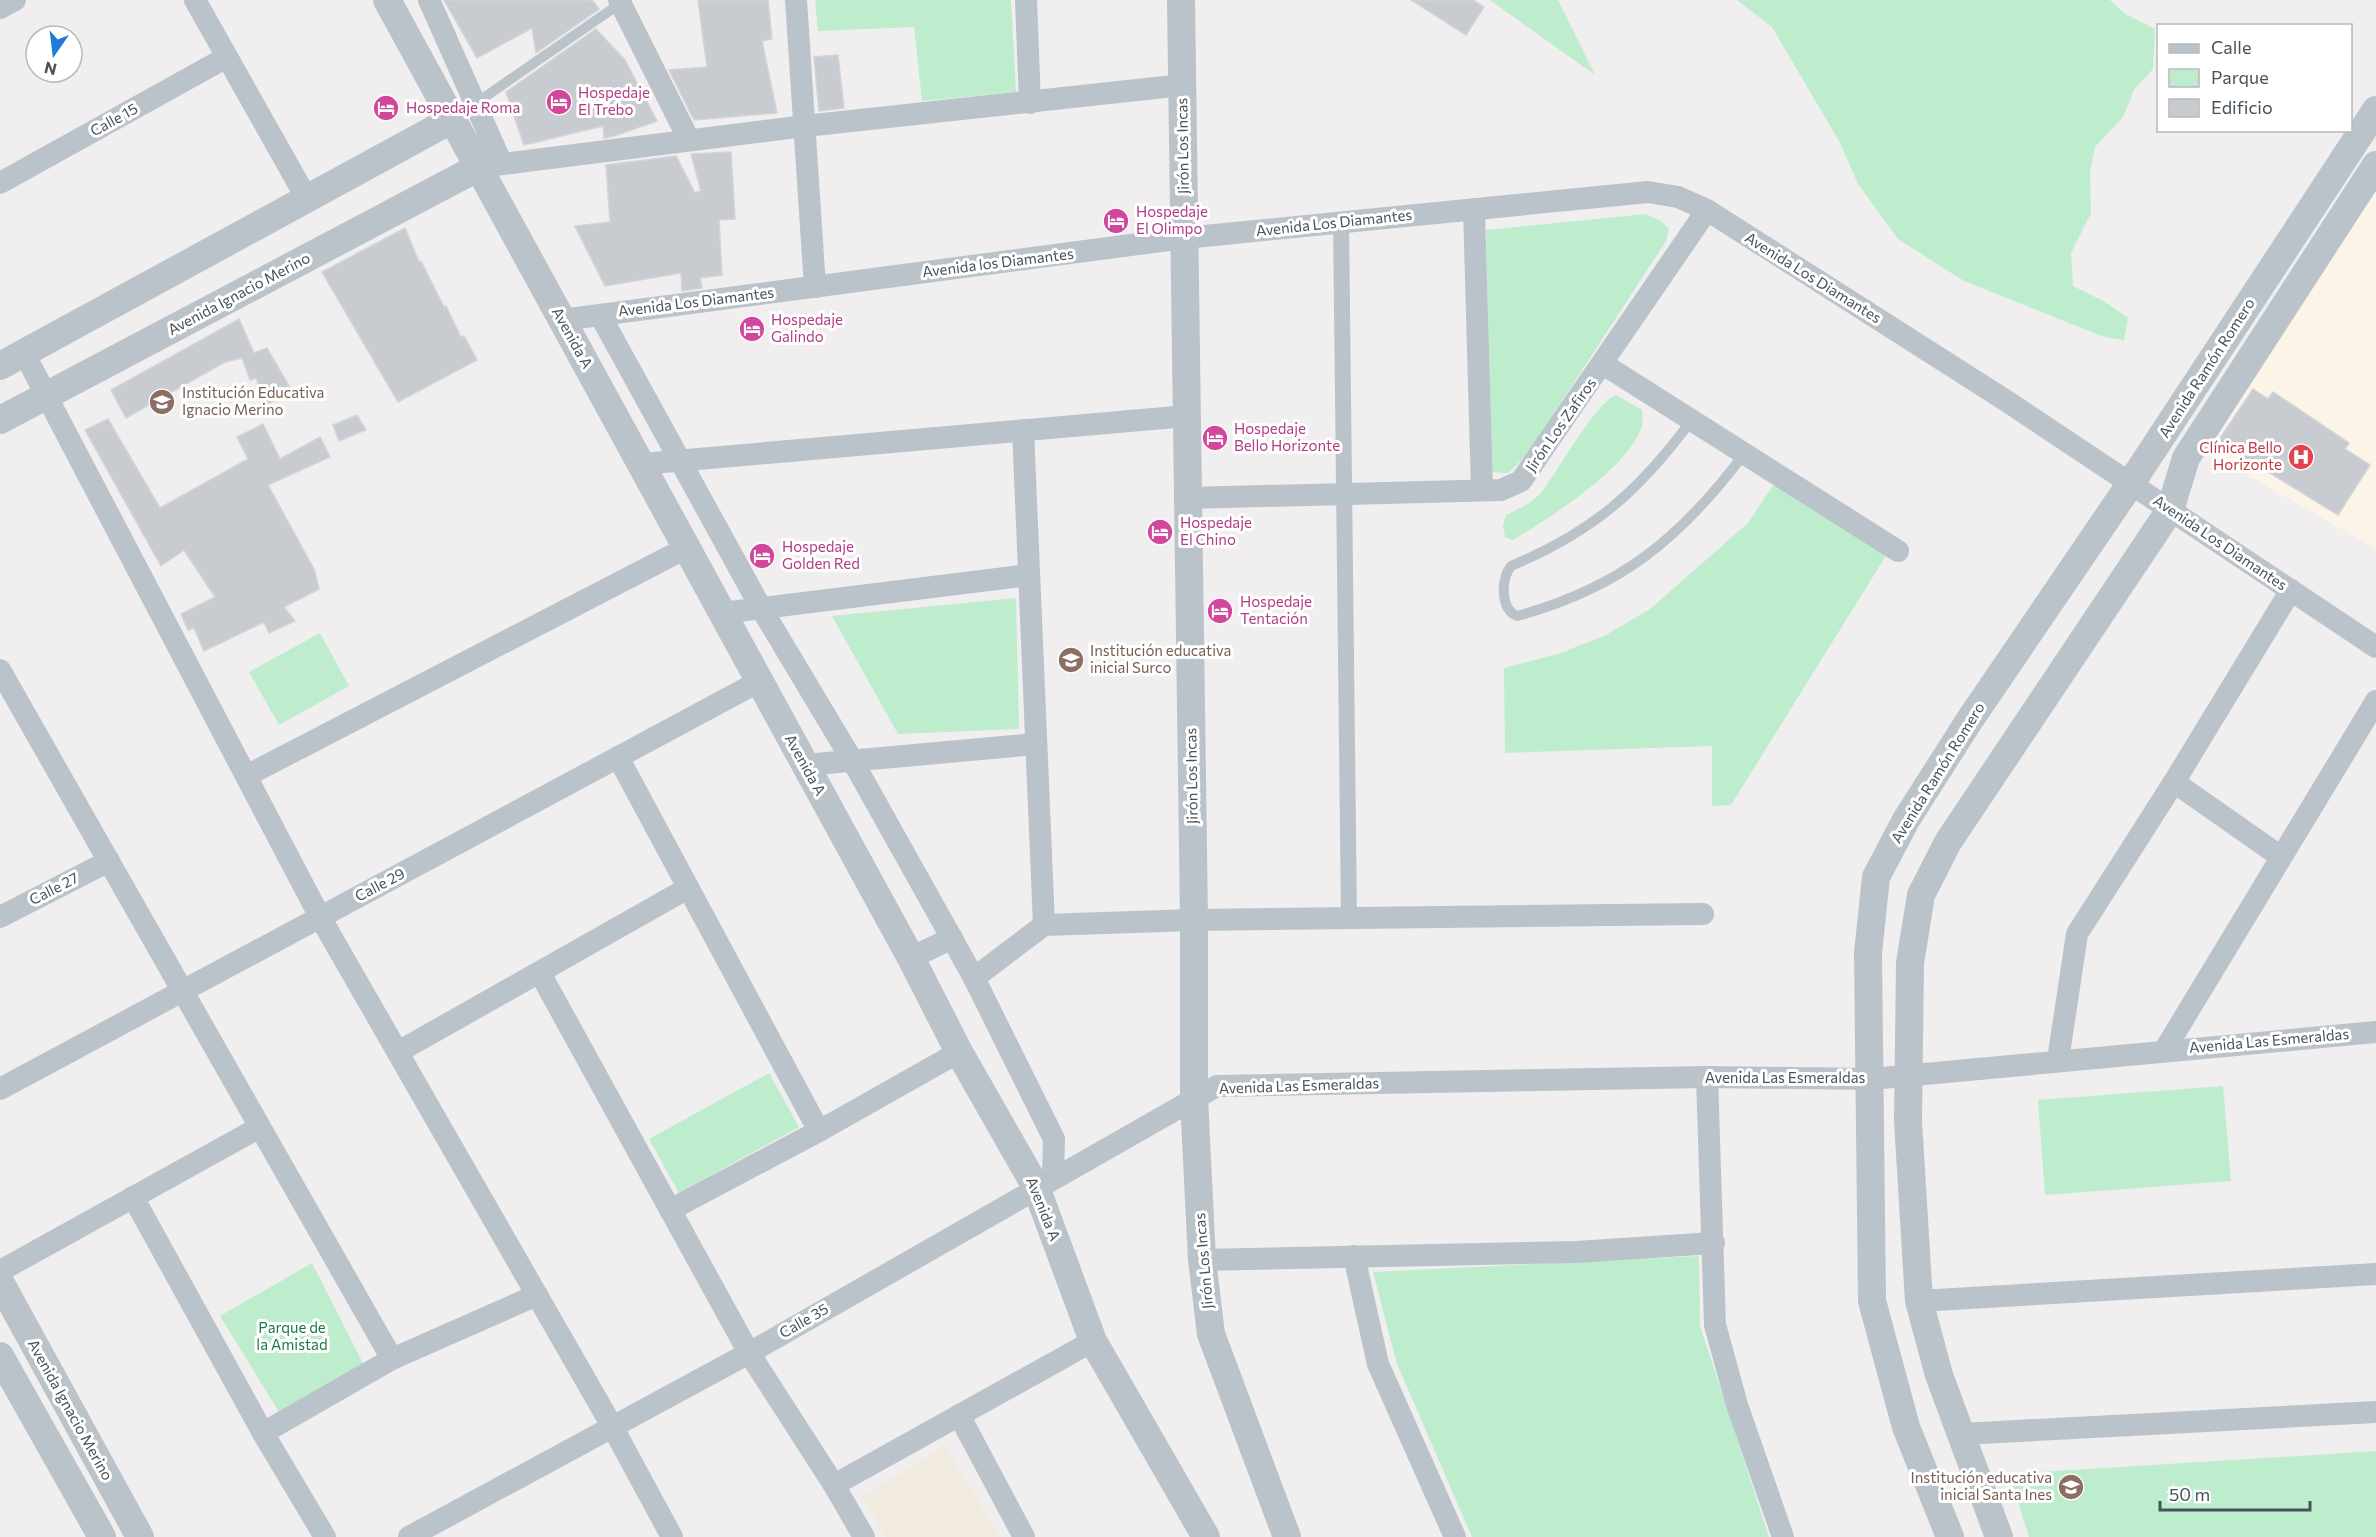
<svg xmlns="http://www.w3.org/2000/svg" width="2376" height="1537" font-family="Commissioner,sans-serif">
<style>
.commercial{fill:#fbf4e7}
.green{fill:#bdedcd}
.sand{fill:#f1eadf}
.building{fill:#c8cbd0;stroke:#d2d4d9;stroke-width:1.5}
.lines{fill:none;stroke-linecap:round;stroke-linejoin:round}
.service{stroke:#bac3ca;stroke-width:10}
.pedestrian{stroke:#bac3ca;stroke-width:16}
.minor{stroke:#bac3ca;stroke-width:22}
.tertiary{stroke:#bac3ca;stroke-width:28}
.labels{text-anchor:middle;stroke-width:6;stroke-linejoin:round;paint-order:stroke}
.hotel-label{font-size:15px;fill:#b23c85;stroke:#fff;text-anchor:start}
.street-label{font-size:15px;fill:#47525a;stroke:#fff}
.education-label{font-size:15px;fill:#785e54;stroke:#fff;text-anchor:start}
.health-label{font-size:15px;fill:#be3a42;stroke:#fff;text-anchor:end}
.park-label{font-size:15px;fill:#1a7944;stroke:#fff}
</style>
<rect width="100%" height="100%" fill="#f0eeee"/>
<polygon class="commercial" points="2376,186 2376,549 2208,452"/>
<g class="green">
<polygon points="815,0 1011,0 1016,92 922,101 914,27 818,31"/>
<polygon points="1490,0 1558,0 1595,75"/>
<polygon points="1737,0 2110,0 2125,14 2155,29 2153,69 2134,90 2123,117 2095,147 2090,172 2091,213 2071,253 2073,286 2105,302 2128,318 2124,340 2104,337 1964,281 1898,239 1858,184 1839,141 1772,27"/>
<polygon points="1646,214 1661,221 1669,229 1666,241 1527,455 1508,473 1492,472 1486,230"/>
<path d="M1616,395L1642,410C1642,416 1644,423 1641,429C1624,471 1551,517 1513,540L1505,537L1503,526L1506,515C1519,509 1532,503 1542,492C1558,471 1596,402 1616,395Z"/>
<polygon points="1774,484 1887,554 1731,805 1712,806 1712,746 1505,753 1504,668 1558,654 1606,635 1650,609 1748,523"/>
<polygon points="1016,598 1019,729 898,734 832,616"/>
<polygon points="320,633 349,686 279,725 249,672"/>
<polygon points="769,1073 799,1127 679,1193 649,1139"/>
<polygon points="2223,1086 2231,1181 2045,1195 2038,1100"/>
<polygon points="1699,1256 1700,1326 1769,1537 1472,1537 1397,1364 1373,1272"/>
<polygon points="312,1263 366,1369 279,1412 220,1316"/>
<polygon points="2376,1451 2376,1537 2029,1537 2009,1474"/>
</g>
<polygon class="sand" points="945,1446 1000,1537 887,1537 861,1497"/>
<g class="building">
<polygon points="444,0 592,0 599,9 536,53 532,28 477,58"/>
<polygon points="698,0 768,0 772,39 762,41 777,113 694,120 669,70 707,67"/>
<polygon points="1411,0 1473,0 1484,7 1466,35"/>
<polygon points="596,29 625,60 657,121 614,136 604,138 603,126 524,145 506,92"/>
<polygon points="838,55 844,108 819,111 814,57"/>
<polygon points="731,152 735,219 719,220 722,275 700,278 702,288 682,291 681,273 605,286 575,226 610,222 606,165 676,156 695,193 701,191 691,154"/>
<polygon points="405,228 419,262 421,261 444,307 446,306 461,337 464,336 477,360 398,402 322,272"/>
<polygon points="239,319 254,353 267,348 292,391 266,405 256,378 250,380 242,358 225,362 126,418 111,390"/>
<polygon points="2253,389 2268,399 2273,392 2349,443 2345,449 2370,465 2338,515 2218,441"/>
<polygon points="357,415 366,430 339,441 333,425"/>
<polygon points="108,419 160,508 248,459 237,437 263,424 280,459 320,437 330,457 268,485 315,571 319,589 284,607 295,621 269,633 264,622 204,651 194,628 188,630 181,614 215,597 184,550 161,566 85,430"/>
</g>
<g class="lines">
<g class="service">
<polyline points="453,119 621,3"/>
<path d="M1691,421C1639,491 1593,532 1511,566C1501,579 1500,609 1517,616C1620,588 1680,539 1744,454"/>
</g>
<polyline class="pedestrian" points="1341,222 1349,918"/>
<g class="minor">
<polyline points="195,0 307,199"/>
<polyline points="429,0 502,164"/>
<polyline points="619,0 689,140"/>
<polyline points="796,0 815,287"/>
<polyline points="1026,0 1030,103"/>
<polyline points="0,8 15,0"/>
<polyline points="479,167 805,126 1183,85"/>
<polyline points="0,183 227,57"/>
<polyline points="1474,209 1482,490"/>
<polyline points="600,315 761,608 852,760 974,978 1054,1139 1053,1178"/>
<polyline points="562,320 1184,238 1648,192 1678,197 1707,210 2005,400 2376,647"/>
<polyline points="24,353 320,917 612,1426 672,1537"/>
<polyline points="1603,364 1898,551"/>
<polyline points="1023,430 1044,925"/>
<polyline points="641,464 1187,416"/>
<polyline points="1188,498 1501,490 1521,481 1707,210"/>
<polyline points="722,613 1029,575"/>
<polyline points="0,670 392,1359"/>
<polyline points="618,757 819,1131"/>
<polyline points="805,765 1036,744"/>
<polyline points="248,775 686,548"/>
<polyline points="2174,782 2281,857"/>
<polyline points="0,917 109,861"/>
<polyline points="911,958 952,938"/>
<polyline points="540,973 749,1353 834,1485 864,1537"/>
<polyline points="974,978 1044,925 1194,920 1703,914"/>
<polyline points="2164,1051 2376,701"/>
<polyline points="398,1052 688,888"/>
<polyline points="2058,1060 2077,934 2174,782 2291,590"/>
<polyline points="1707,1077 1715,1325 1737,1405 1783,1537"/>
<polyline points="0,1089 760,681"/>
<polyline points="133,1197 263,1433 325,1537"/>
<polyline points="670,1210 819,1131 959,1052"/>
<polyline points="1354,1256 1378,1364 1455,1537"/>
<polyline points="1202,1260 1576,1252 1714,1243"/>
<polyline points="0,1271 260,1127"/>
<polyline points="1919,1301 2376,1274"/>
<polyline points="959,1415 1024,1537"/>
<polyline points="263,1433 392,1359 537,1295"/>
<polyline points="1961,1434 2376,1412"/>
<polyline points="834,1485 1093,1341"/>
<polyline points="409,1537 749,1353 1217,1086 1707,1077 1871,1079 2376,1032"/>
</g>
<g class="tertiary">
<polyline points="387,0 911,958 959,1052 1036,1187 1093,1341 1206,1537"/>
<polyline points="1181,0 1194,920 1194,1098 1202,1260 1211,1334 1287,1537"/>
<polyline points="0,366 453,119"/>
<polyline points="0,420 479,167"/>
<polyline points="0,1282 140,1537"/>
<polyline points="0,1356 102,1537"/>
<polyline points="1950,1537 1906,1427 1872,1301 1868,953 1876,877 1906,820 1969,721 2131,483 2376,110"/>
<polyline points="1999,1537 1939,1375 1919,1301 1908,1121 1910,963 1921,895 1948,842 2170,510 2186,458 2376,165"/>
</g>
</g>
<defs>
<g id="hotel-disc" transform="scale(1.35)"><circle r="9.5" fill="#d1479c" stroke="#fff"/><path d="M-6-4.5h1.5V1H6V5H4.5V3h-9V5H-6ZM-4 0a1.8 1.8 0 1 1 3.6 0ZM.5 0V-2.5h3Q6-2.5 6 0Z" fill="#fff"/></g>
<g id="school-disc" transform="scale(1.35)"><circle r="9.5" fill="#8d6e63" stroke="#fff"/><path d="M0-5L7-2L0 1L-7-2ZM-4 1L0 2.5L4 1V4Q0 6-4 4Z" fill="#fff"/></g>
<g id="hospital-disc" transform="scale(1.35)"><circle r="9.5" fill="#e0444e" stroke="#fff"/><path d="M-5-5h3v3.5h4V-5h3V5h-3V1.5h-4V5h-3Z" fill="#fff"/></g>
</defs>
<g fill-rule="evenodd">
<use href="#hotel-disc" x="559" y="102"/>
<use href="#hotel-disc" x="386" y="108"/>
<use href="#hotel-disc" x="1116" y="221"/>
<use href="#hotel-disc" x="752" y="329"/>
<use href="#school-disc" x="162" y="402"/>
<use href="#hotel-disc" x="1215" y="438"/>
<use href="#hospital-disc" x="2301" y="457"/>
<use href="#hotel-disc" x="1160" y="532"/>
<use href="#hotel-disc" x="762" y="556"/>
<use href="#hotel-disc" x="1220" y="611"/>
<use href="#school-disc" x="1071" y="660"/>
<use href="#school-disc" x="2071" y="1487"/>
</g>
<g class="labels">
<g class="hotel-label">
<text x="578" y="98">Hospedaje<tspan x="578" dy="17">El Trebo</tspan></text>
<text x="406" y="113">Hospedaje Roma</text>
<text x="1136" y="217">Hospedaje<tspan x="1136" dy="17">El Olimpo</tspan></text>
<text x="771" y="325">Hospedaje<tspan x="771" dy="17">Galindo</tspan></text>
<text x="1234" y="434">Hospedaje<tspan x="1234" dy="17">Bello Horizonte</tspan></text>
<text x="1180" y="528">Hospedaje<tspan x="1180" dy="17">El Chino</tspan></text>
<text x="782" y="552">Hospedaje<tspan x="782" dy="17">Golden Red</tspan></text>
<text x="1240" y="607">Hospedaje<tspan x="1240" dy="17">Tentación</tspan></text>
</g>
<g class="street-label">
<text transform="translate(114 120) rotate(-29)" y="5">Calle 15</text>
<text transform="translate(1183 146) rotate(-91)" y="5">Jirón Los Incas</text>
<text transform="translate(1334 223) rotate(-6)" y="5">Avenida Los Diamantes</text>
<text transform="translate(998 263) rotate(-7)" y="5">Avenida los Diamantes</text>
<text transform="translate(1813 278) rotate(32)" y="5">Avenida Los Diamantes</text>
<text transform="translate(239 294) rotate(-28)" y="5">Avenida Ignacio Merino</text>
<text transform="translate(696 302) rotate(-7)" y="5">Avenida Los Diamantes</text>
<text transform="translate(572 338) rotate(61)" y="5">Avenida A</text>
<text transform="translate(2207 368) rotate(-57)" y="5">Avenida Ramón Romero</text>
<text transform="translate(1561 425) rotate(-55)" y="5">Jirón Los Zafiros</text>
<text transform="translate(2220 543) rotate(34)" y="5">Avenida Los Diamantes</text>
<text transform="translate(805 765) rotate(61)" y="5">Avenida A</text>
<text transform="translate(1938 773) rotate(-58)" y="5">Avenida Ramón Romero</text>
<text transform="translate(1192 776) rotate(-91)" y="5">Jirón Los Incas</text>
<text transform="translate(380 885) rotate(-28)" y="5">Calle 29</text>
<text transform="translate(54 889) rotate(-27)" y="5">Calle 27</text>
<text transform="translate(2269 1041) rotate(-5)" y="5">Avenida Las Esmeraldas</text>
<text x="1785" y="1083">Avenida Las Esmeraldas</text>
<text transform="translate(1299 1086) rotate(-2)" y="5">Avenida Las Esmeraldas</text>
<text transform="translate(1043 1209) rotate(68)" y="5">Avenida A</text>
<text transform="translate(1204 1261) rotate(-95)" y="5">Jirón Los Incas</text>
<text transform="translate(804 1321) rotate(-30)" y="5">Calle 35</text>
<text transform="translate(70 1410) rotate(61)" y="5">Avenida Ignacio Merino</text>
</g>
<g class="education-label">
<text x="182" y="398">Institución Educativa<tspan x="182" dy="17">Ignacio Merino</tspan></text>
<text x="1090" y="656">Institución educativa<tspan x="1090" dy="17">inicial Surco</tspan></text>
<text x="2052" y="1483" text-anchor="end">Institución educativa<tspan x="2052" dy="17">inicial Santa Ines</tspan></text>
</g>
<g class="health-label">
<text x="2282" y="453">Clínica Bello<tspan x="2282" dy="17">Horizonte</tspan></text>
</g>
<g class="park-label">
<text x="292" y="1333">Parque de<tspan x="292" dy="17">la Amistad</tspan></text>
</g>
</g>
<rect x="2157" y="24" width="195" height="108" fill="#ffffff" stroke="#b5babd" stroke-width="1.5"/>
<rect x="2169" y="44" width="30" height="9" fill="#bac3ca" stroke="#b5babd" stroke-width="1.5"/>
<text x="2211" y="54" font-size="18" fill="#47525a">Calle</text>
<rect x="2169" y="69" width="30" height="18" fill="#bdedcd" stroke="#b5babd" stroke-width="1.5"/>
<text x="2211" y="84" font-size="18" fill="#47525a">Parque</text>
<rect x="2169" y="99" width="30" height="18" fill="#c8cbd0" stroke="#b5babd" stroke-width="1.5"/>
<text x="2211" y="114" font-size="18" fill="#47525a">Edificio</text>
<g transform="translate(54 54) rotate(194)"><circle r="28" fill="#ffffff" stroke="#b5babd" stroke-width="1.5"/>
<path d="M0-4.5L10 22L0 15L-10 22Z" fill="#1f7bd9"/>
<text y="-9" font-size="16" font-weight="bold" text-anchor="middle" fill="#47525a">N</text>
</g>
<path d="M2160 1501v9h150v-9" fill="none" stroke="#47525a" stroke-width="3"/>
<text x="2169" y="1501" font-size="18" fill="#47525a" stroke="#ffffff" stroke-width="4.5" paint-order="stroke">50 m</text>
</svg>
